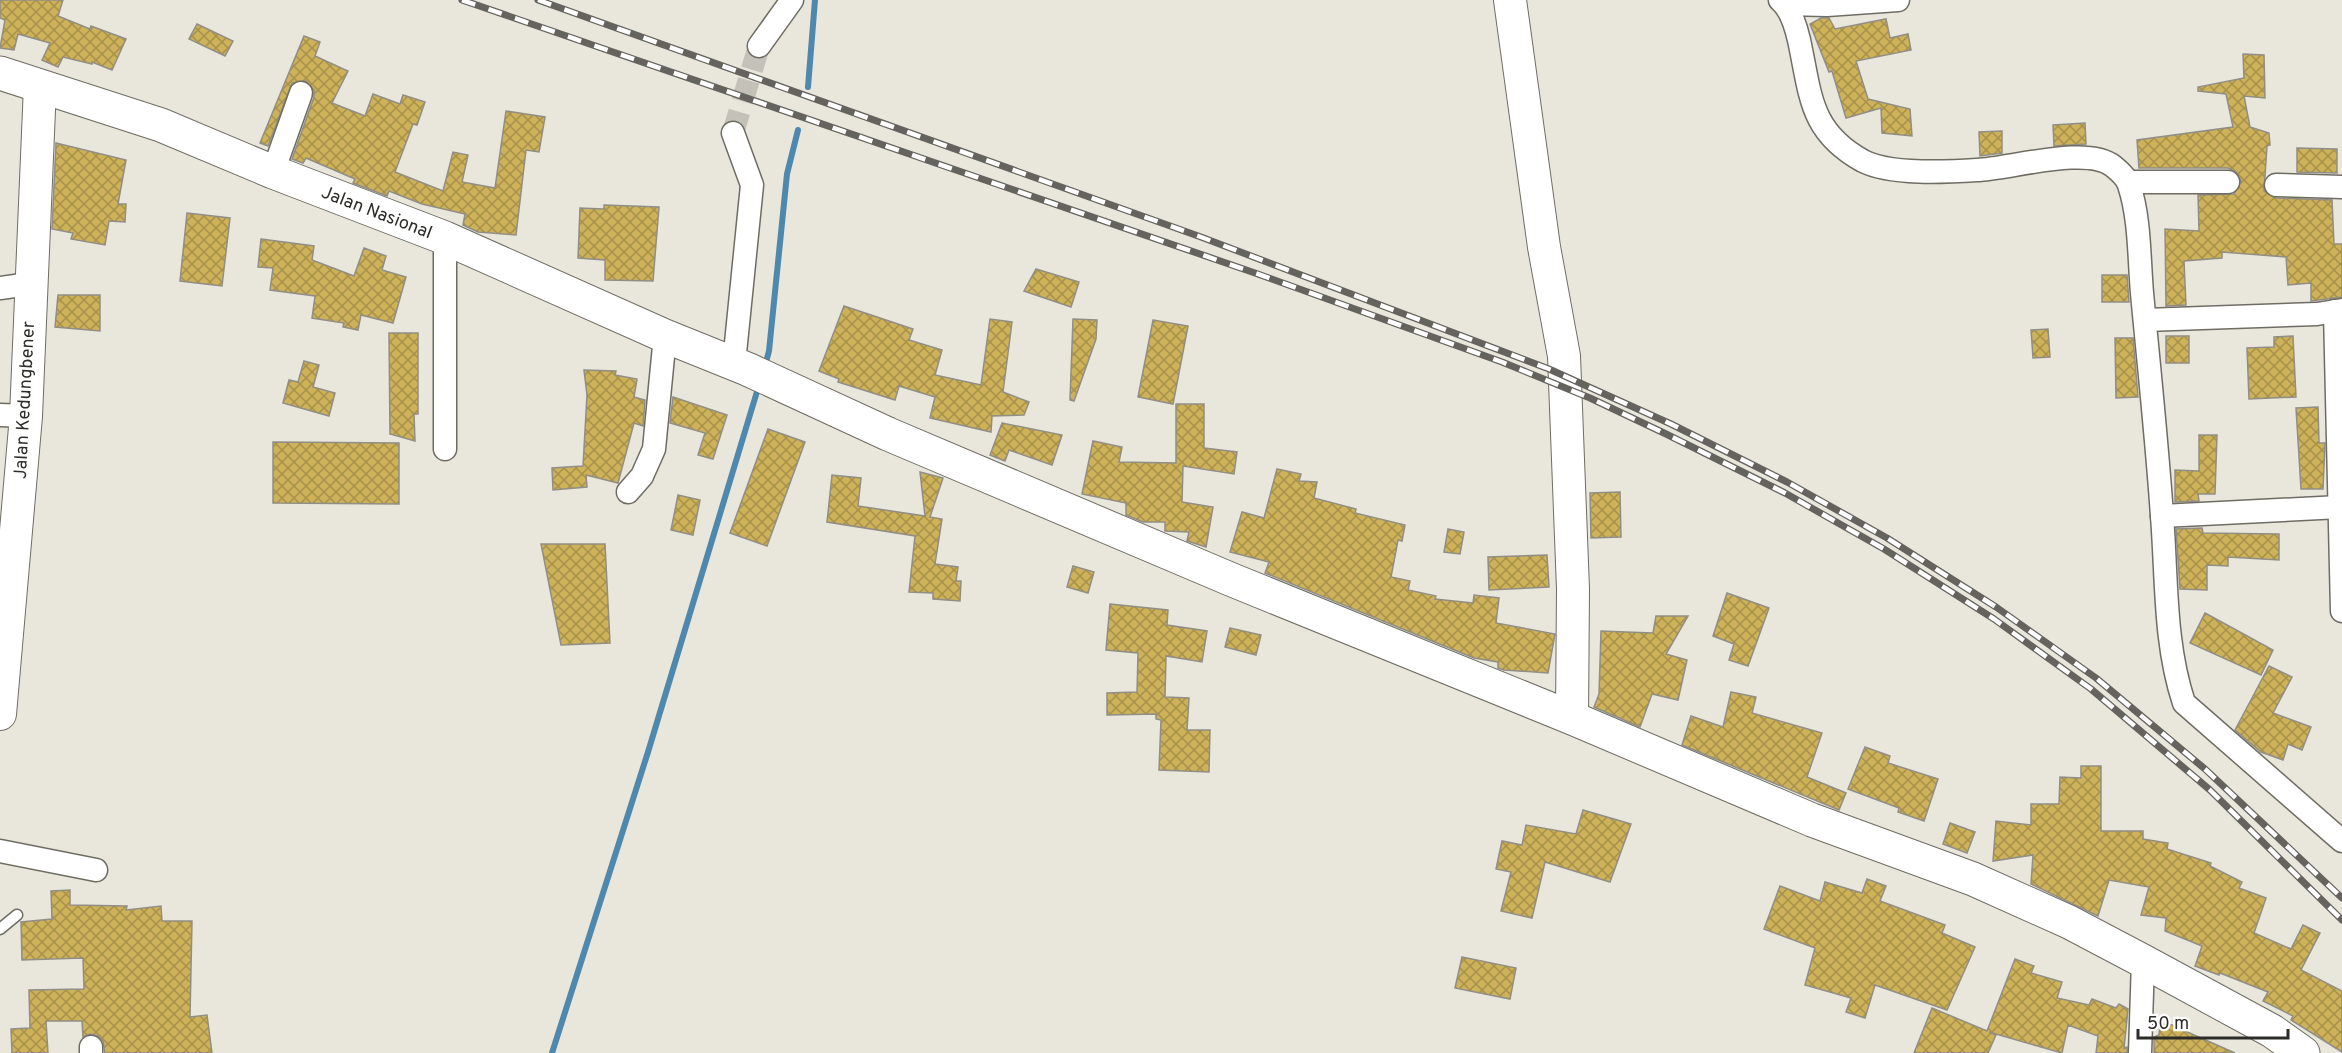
<svg xmlns="http://www.w3.org/2000/svg" width="2342" height="1053" font-family="Overpass,sans-serif">
<style>
.lines{fill:none;stroke-linecap:round;stroke-linejoin:round}
.stream{stroke:#4f88ad;stroke-width:6}
.building{fill:url(#building-cross-hatch);stroke:#918e85;stroke-width:1.5}
.street-tunnel{stroke:#c3c1b8;stroke-width:22;stroke-dasharray:22 11;stroke-linecap:butt}
.lane-casing{stroke:#6f6d63;stroke-width:13}
.street-casing{stroke:#6f6d63;stroke-width:25}
.secondary-casing{stroke:#6f6d63;stroke-width:34}
.highway-casing{stroke:#6f6d63;stroke-width:35}
.lane{stroke:#fff;stroke-width:10}
.street{stroke:#fff;stroke-width:22}
.secondary{stroke:#fff;stroke-width:32}
.highway{stroke:#fff;stroke-width:33}
.rail-casing{stroke:#64635d;stroke-width:7}
.rail{stroke:#fff;stroke-width:4.5;stroke-dasharray:14;stroke-linecap:butt}
.labels{text-anchor:middle;stroke-width:4.5;stroke-linejoin:round;paint-order:stroke}
.street-label{font-size:18px;fill:#2d2c28;stroke:#fff}
</style>
<defs>
<pattern id="building-cross-hatch" width="8" height="8" patternUnits="userSpaceOnUse" patternTransform="scale(1.5)"><rect width="8" height="8" fill="#cdb25a"/><path d="M0 0l8 8M0 8l8-8" fill="none" stroke="#a7914a"/></pattern>
</defs>
<rect width="100%" height="100%" fill="#e9e6dc"/>
<g class="lines">
<g class="stream">
<polyline points="808,87 815,0"/>
<polyline points="765,366 769,351 787,174 798,130"/>
<polyline points="552,1053 648,752 759,385"/>
</g>
</g>
<g class="building">
<polygon points="0,0 63,0 58,16 90,29 91,26 126,39 112,70 92,62 92,64 63,57 58,67 42,60 50,43 18,34 14,50 0,48 5,20 0,18"/>
<polygon points="1821,18 1829,18 1835,29 1886,19 1890,38 1908,34 1911,50 1856,61 1868,99 1910,109 1912,136 1882,133 1881,108 1846,118 1832,71 1829,72 1810,24"/>
<polygon points="197,24 233,41 225,56 189,39"/>
<polygon points="304,36 320,42 315,56 348,71 332,103 365,116 373,94 400,104 403,95 425,102 417,125 413,124 395,172 443,191 453,152 468,155 462,182 495,188 506,111 545,117 539,152 526,150 516,235 478,232 463,225 465,214 422,204 389,191 387,196 353,183 355,179 306,158 303,163 292,159 314,97 314,90 306,81 292,83 268,146 260,143"/>
<polygon points="2243,54 2264,55 2265,98 2244,96 2250,127 2269,133 2270,145 2267,146 2264,191 2276,198 2332,200 2334,244 2342,244 2342,297 2311,301 2311,283 2288,285 2286,257 2222,252 2222,258 2184,261 2186,305 2166,306 2165,229 2199,231 2198,195 2234,194 2241,181 2235,171 2228,168 2139,168 2137,140 2233,127 2226,94 2198,91 2198,87 2244,78"/>
<polygon points="2085,123 2086,144 2054,146 2053,125"/>
<polygon points="2002,131 2002,153 1980,156 1979,132"/>
<polygon points="56,143 126,160 118,204 126,204 125,222 109,221 105,245 71,239 73,233 52,229"/>
<polygon points="2297,148 2337,149 2337,173 2297,172"/>
<polygon points="604,205 659,207 653,281 605,280 605,260 578,258 580,208 604,209"/>
<polygon points="187,213 230,218 222,286 180,281"/>
<polygon points="261,239 314,246 312,260 354,276 364,248 386,256 382,270 406,277 393,323 361,315 358,330 343,327 344,323 312,318 315,296 270,290 273,268 258,267"/>
<polygon points="1036,269 1079,282 1071,307 1024,291"/>
<polygon points="2102,275 2127,275 2129,302 2102,302"/>
<polygon points="58,295 100,295 100,331 55,327"/>
<polygon points="844,306 913,329 909,340 942,350 935,375 981,385 990,319 1012,322 1003,392 1029,402 1024,415 992,416 991,432 930,418 935,397 899,386 895,400 838,382 839,379 819,371"/>
<polygon points="1073,319 1097,320 1096,339 1074,401 1070,400"/>
<polygon points="1153,320 1188,326 1173,404 1138,397"/>
<polygon points="2048,329 2050,357 2033,358 2031,330"/>
<polygon points="389,333 418,333 418,414 414,414 415,441 390,434"/>
<rect x="2166" y="336" width="23" height="27"/>
<polygon points="2293,336 2296,397 2249,399 2247,348 2274,347 2274,337"/>
<polygon points="2115,338 2133,338 2138,397 2116,398"/>
<polygon points="304,361 319,365 313,387 335,393 329,416 283,403 289,380 298,382"/>
<polygon points="584,370 616,371 615,375 637,379 634,397 645,400 643,426 634,423 618,483 586,475 587,487 553,490 552,468 583,466 587,395"/>
<polygon points="673,397 727,415 713,459 698,455 705,433 670,423"/>
<polygon points="1176,404 1204,404 1204,448 1237,452 1234,474 1183,466 1182,502 1213,507 1206,547 1187,541 1189,532 1165,531 1165,522 1143,522 1126,515 1126,503 1082,494 1093,441 1122,447 1119,462 1176,463"/>
<polygon points="2318,407 2319,443 2325,443 2323,489 2301,489 2296,408"/>
<polygon points="1002,423 1062,435 1052,465 1009,450 1005,461 990,455"/>
<polygon points="768,429 805,442 767,546 730,533"/>
<polygon points="2199,435 2217,435 2215,494 2198,494 2199,501 2175,502 2175,470 2199,471"/>
<polygon points="273,442 399,443 399,504 273,503"/>
<polygon points="1277,469 1301,474 1299,481 1317,482 1314,498 1356,509 1355,513 1405,525 1402,541 1398,540 1391,577 1410,581 1408,590 1436,596 1435,599 1473,603 1474,595 1499,598 1496,623 1555,634 1548,673 1504,670 1498,668 1498,662 1474,658 1265,573 1269,562 1230,552 1242,512 1264,518"/>
<polygon points="920,472 943,478 930,517 942,519 935,564 958,567 956,581 961,581 960,601 933,599 933,593 909,592 915,536 827,522 832,475 861,478 858,506 925,516"/>
<polygon points="1620,492 1621,537 1591,538 1590,493"/>
<polygon points="678,495 700,500 693,535 671,530"/>
<polygon points="2202,528 2203,533 2279,534 2279,560 2228,557 2228,566 2207,565 2207,590 2180,589 2176,529"/>
<polygon points="1448,529 1464,532 1460,554 1444,552"/>
<polygon points="541,544 605,544 610,643 561,645"/>
<polygon points="1547,555 1549,587 1489,590 1488,557"/>
<polygon points="1073,566 1094,572 1088,593 1067,587"/>
<polygon points="1727,593 1769,608 1748,666 1729,660 1734,644 1713,636"/>
<polygon points="1110,604 1168,610 1167,625 1207,631 1202,662 1166,656 1165,697 1189,698 1187,730 1210,730 1209,772 1159,770 1161,720 1156,719 1156,714 1107,715 1107,693 1137,692 1138,653 1106,650"/>
<polygon points="2205,613 2273,650 2261,675 2190,643"/>
<polygon points="1656,616 1688,616 1666,654 1687,660 1678,700 1652,694 1640,727 1594,707 1599,694 1601,631 1653,633"/>
<polygon points="1230,628 1261,635 1256,655 1225,647"/>
<polygon points="2269,666 2292,677 2273,713 2311,727 2302,750 2288,744 2283,760 2261,752 2235,730"/>
<polygon points="1731,692 1756,697 1752,713 1822,733 1807,777 1846,793 1839,810 1682,745 1691,716 1723,727"/>
<polygon points="1865,747 1890,756 1888,763 1938,779 1924,821 1898,812 1899,808 1848,789"/>
<polygon points="2081,766 2101,766 2101,831 2143,831 2143,839 2168,843 2167,849 2211,863 2210,866 2242,882 2239,888 2266,898 2254,933 2291,949 2303,925 2320,933 2301,970 2342,991 2342,1052 2291,1020 2293,1016 2263,1001 2268,992 2220,973 2219,975 2195,966 2202,946 2165,931 2166,918 2141,915 2149,887 2109,880 2098,916 2031,884 2033,855 1993,861 1996,821 2031,825 2031,804 2059,804 2060,777 2081,778"/>
<polygon points="1583,810 1631,824 1610,882 1545,862 1532,918 1501,911 1511,872 1496,869 1502,841 1522,845 1526,825 1576,834"/>
<polygon points="1950,823 1975,832 1967,853 1943,844"/>
<polygon points="1867,879 1886,886 1880,901 1945,925 1942,933 1975,947 1947,1010 1875,985 1865,1018 1846,1012 1851,998 1805,985 1815,948 1764,929 1780,886 1820,901 1825,882 1862,893"/>
<polygon points="70,890 70,905 127,906 126,910 161,906 162,921 192,921 190,1017 207,1015 212,1053 105,1053 103,1041 98,1036 90,1034 83,1037 82,1021 46,1021 48,1053 12,1053 11,1029 30,1028 29,990 84,989 83,958 22,960 21,922 52,919 51,891"/>
<polygon points="1462,957 1516,968 1510,999 1455,988"/>
<polygon points="2015,959 2034,966 2031,973 2062,982 2057,998 2089,1005 2092,999 2116,1008 2119,1004 2128,1009 2124,1048 2127,1047 2127,1053 2096,1053 2098,1036 2068,1025 2062,1053 1989,1032 1996,1035 1988,1053 1914,1053 1932,1008 1987,1031"/>
<polygon points="2160,1024 2185,1026 2185,1031 2235,1053 2154,1053 2154,1037 2159,1035"/>
</g>
<g class="lines">
<polyline class="street-tunnel" points="733,133 759,46"/>
<g class="lane-casing">
<polyline id="lane" points="0,929 17,915"/>
</g>
<g class="street-casing">
<g id="street">
<path d="M1780,0C1791,9 1796,27 1799,40C1811,95 1809,131 1863,161C1890,175 1946,172 1977,170C2009,169 2087,145 2113,166C2118,170 2127,178 2129,185C2140,218 2139,258 2142,293C2149,368 2157,442 2162,516C2167,579 2164,643 2184,703L2342,841"/>
<polyline points="1785,4 1827,5 1898,0"/>
<polyline points="759,46 792,0"/>
<polyline points="733,133 752,185 734,363"/>
<polyline points="273,172 301,93"/>
<polyline points="2129,182 2228,182"/>
<polyline points="2276,185 2342,187"/>
<polyline points="445,238 445,449"/>
<polyline points="0,288 29,284"/>
<polyline points="2335,311 2342,611"/>
<polyline points="2145,320 2317,314 2342,310"/>
<polyline points="0,415 26,416"/>
<polyline points="628,492 642,476 654,449 665,336"/>
<polyline points="2162,516 2340,507"/>
<polyline points="0,851 96,870"/>
<polyline points="91,1047 91,1053"/>
<polyline points="2140,1053 2143,961"/>
</g>
</g>
<g class="secondary-casing">
<g id="secondary">
<polyline points="1510,0 1544,247 1564,356 1573,589 1572,718"/>
<polyline points="0,714 26,416 40,86"/>
</g>
</g>
<g class="highway-casing">
<polyline id="highway" points="0,73 161,125 273,172 445,238 665,336 747,369 888,434 1230,579 1572,718 1812,820 1973,879 2069,922 2143,961 2272,1031 2303,1053"/>
</g>
<use href="#lane" class="lane"/>
<use href="#street" class="street"/>
<use href="#secondary" class="secondary"/>
<use href="#highway" class="highway"/>
<g class="rail-casing">
<g id="rail">
<polyline points="462,0 1255,273 1502,362 1590,398 1664,433 1785,493 1884,549 1994,619 2091,689 2210,790 2342,920"/>
<polyline points="538,0 1201,237 1549,369 1671,424 1787,482 1887,538 1996,607 2096,678 2205,769 2342,898"/>
</g>
</g>
<use href="#rail" class="rail"/>
</g>
<g class="labels">
<g class="street-label">
<text transform="translate(377 212) rotate(21)" y="6">Jalan Nasional</text>
<text transform="translate(24 400) rotate(-87)" y="6">Jalan Kedungbener</text>
</g>
</g>
<path d="M2138 1029v9h150v-9" fill="none" stroke="#2d2c28" stroke-width="3"/>
<text x="2147" y="1029" font-size="18" fill="#2d2c28" stroke="#ffffff" stroke-width="4.5" paint-order="stroke">50 m</text>
</svg>
